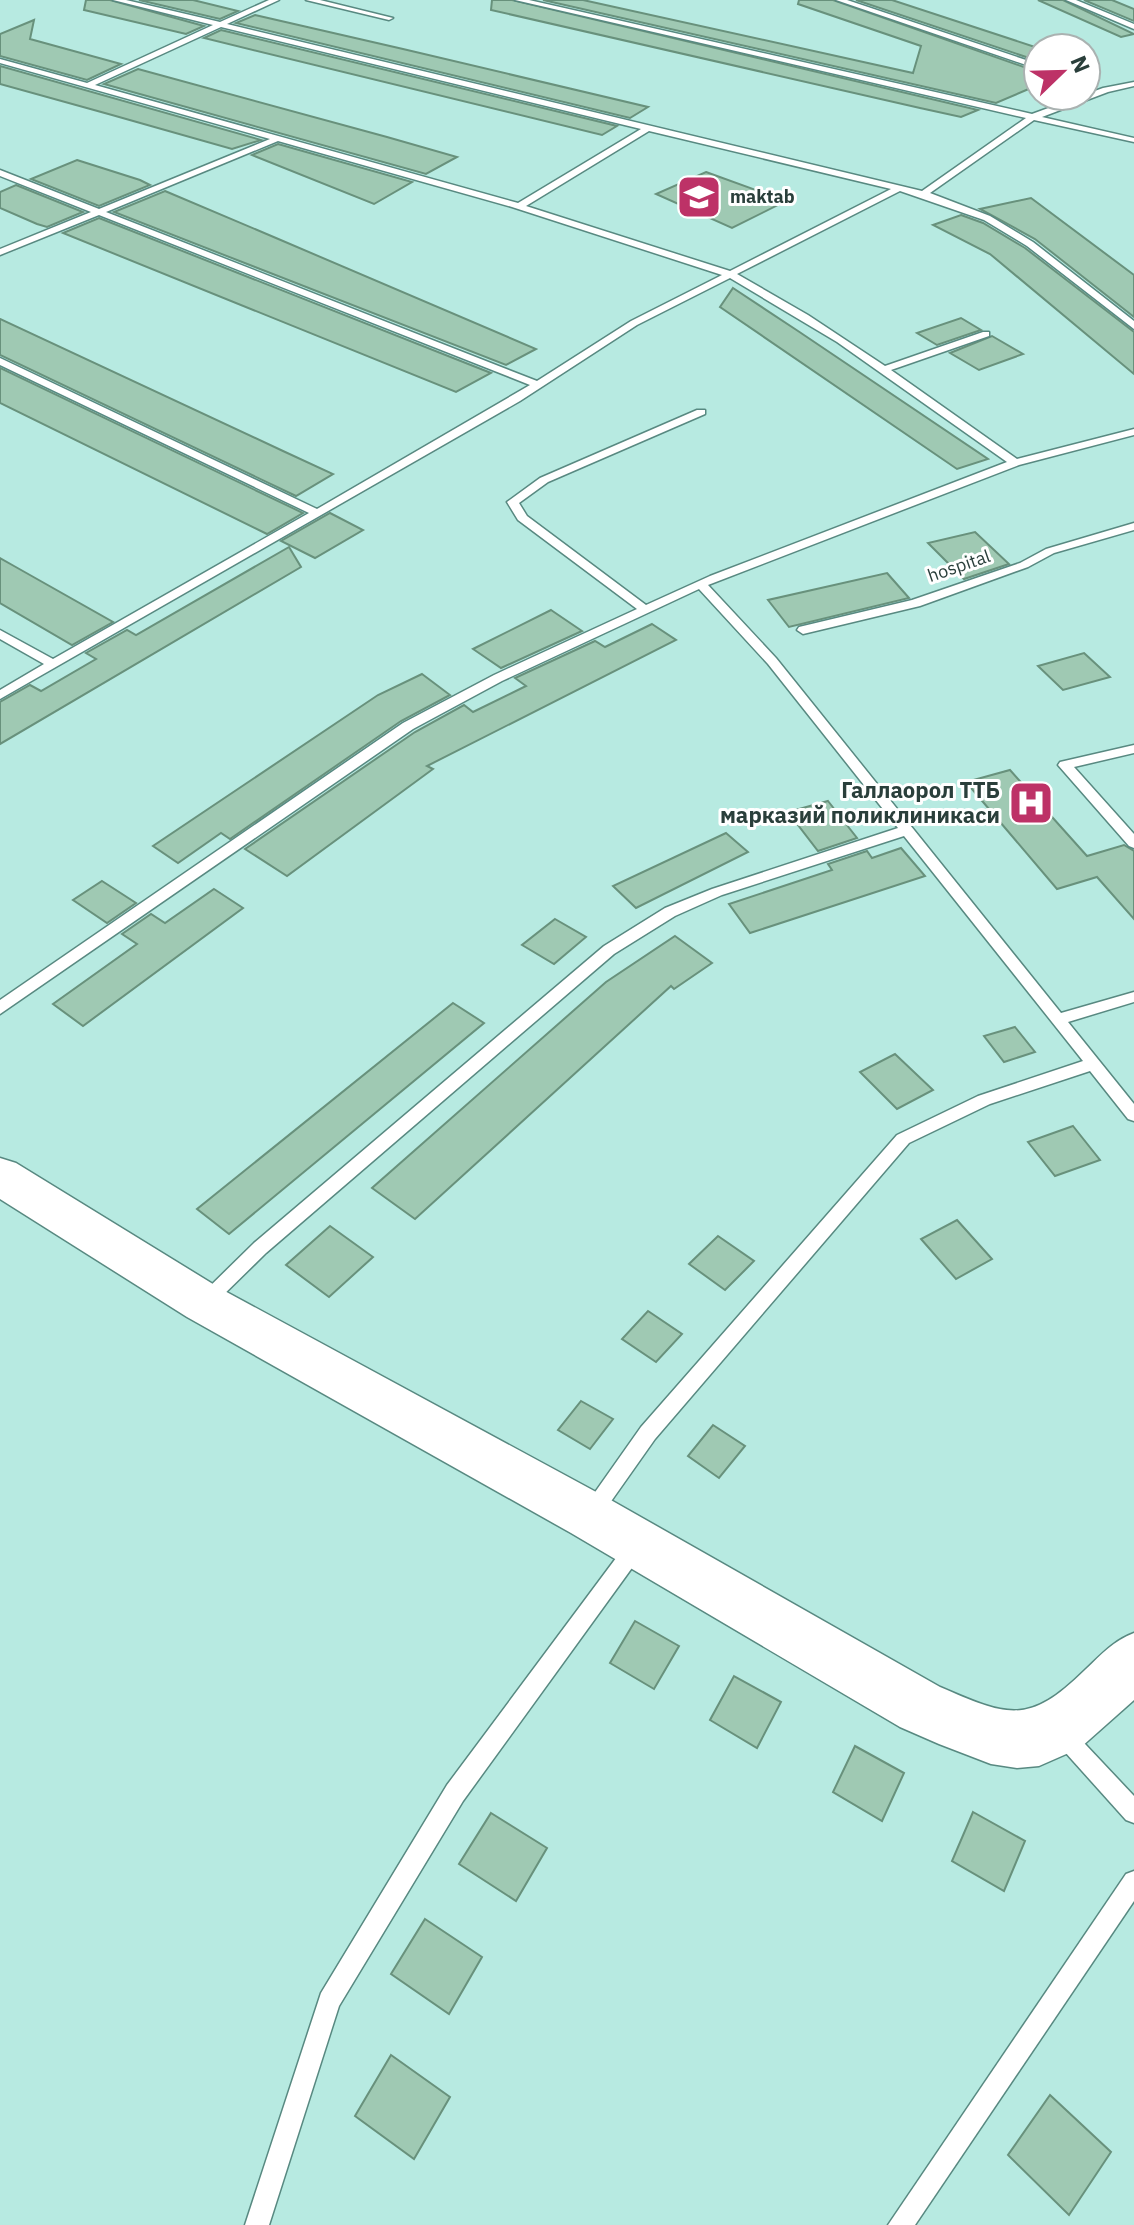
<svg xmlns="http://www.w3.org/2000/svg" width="1134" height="2225" font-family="'IBM Plex Sans',sans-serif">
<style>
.building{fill:#9fc9b3;stroke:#68917c;stroke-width:2}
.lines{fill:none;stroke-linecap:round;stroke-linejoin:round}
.lane-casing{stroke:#588981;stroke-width:3}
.secondary-casing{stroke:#588981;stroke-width:3}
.lane{fill:#fff;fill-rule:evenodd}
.secondary{fill:#fff;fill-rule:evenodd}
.labels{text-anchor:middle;stroke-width:6;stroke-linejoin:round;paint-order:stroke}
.far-poi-label{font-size:18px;font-weight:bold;fill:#2a3f3b;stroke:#fff;text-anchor:start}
.far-street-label{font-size:18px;fill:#2a3f3b;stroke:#fff}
.poi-label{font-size:22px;font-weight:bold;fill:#2a3f3b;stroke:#fff;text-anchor:end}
</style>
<rect width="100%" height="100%" fill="#b7eae1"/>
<g class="building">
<polygon points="86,0 110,0 204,26 186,34 84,10"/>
<polygon points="139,0 193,0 238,11 220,19"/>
<polygon points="492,0 512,0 978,110 961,117 920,108 491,10"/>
<polygon points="543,0 583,0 913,73 921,46 798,4 799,0 833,0 1038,72 1038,85 996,103"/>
<polygon points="856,0 892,0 1038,48 1038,61"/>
<polygon points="1038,0 1063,0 1134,34 1121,37"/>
<polygon points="1084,0 1112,0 1134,9 1134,21"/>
<polygon points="255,15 403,49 648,107 630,118 236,23"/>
<polygon points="34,20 30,39 121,64 87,80 0,56 0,34"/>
<polygon points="221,30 617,126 602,135 204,38"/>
<polygon points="0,66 261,140 232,149 112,115 0,84"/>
<polygon points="138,69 387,137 457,157 426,174 104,84"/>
<polygon points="278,144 412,182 374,204 252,155"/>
<polygon points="77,160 140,180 150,185 99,206 31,179"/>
<polygon points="706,172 786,201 732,228 656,194"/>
<polygon points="16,185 83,212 47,227 37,224 0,208 0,192"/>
<polygon points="165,191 276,238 536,349 506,365 114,212"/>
<polygon points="1031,198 1134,275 1134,317 1035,239 980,209"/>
<polygon points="961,215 983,223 1025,248 1134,332 1134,374 990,254 933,225"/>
<polygon points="99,218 491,373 456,392 63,233"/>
<polygon points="733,288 798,331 988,459 957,469 720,307"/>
<polygon points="961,318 981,330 937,345 917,333"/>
<polygon points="0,319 283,451 333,474 296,496 0,355"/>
<polygon points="992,336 1023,354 979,370 950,353"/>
<polygon points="0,368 303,513 267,534 0,403"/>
<polygon points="330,513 363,530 315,558 281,541"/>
<polygon points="975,532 1009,564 964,579 928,543"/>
<polygon points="289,547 301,567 0,744 0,702 30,685 41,691 96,659 86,653 127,630 136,635"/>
<polygon points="0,558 14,566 113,622 72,645 0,603"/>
<polygon points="887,573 909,598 789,627 768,600"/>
<polygon points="551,610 582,631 501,668 473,649"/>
<polygon points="652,624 676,640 427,766 433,769 287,876 245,849 415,732 464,705 473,712 526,686 515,678 595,641 605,647"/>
<polygon points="1084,653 1110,677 1063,690 1038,666"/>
<polygon points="422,674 450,695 401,721 230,839 221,833 178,863 153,846 378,695"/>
<polygon points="1010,770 1087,856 1124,845 1134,851 1134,919 1097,877 1057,889 966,782"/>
<polygon points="828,801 857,838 818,851 788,812"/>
<polygon points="726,833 748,852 636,908 613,886"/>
<polygon points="901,848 925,876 750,933 729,904 832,870 828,864 867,851 872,858"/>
<polygon points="102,881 136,903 107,923 73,900"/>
<polygon points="214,889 243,908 83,1026 53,1004 137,944 122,934 151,914 165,923"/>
<polygon points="555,919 586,937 554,964 522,945"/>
<polygon points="675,936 712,963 674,989 671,986 415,1219 372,1188 606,982"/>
<polygon points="453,1003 484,1023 229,1234 197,1209"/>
<polygon points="1015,1027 1035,1052 1004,1062 984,1036"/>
<polygon points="895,1054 933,1090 897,1109 860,1072"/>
<polygon points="1073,1126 1100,1160 1055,1176 1028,1142"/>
<polygon points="957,1220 992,1259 956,1279 921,1239"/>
<polygon points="330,1226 373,1257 329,1297 286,1265"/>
<polygon points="718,1236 754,1261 725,1290 689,1264"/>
<polygon points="648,1311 682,1334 656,1362 622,1339"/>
<polygon points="581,1401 613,1419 590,1449 558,1430"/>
<polygon points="713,1425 745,1446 719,1478 688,1456"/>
<polygon points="635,1621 679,1646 654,1689 610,1663"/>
<polygon points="734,1676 781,1702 757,1748 710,1720"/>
<polygon points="855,1746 904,1773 882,1821 833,1792"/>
<polygon points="973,1812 1025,1841 1004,1891 952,1861"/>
<polygon points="491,1813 547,1848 516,1901 459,1864"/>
<polygon points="425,1919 482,1957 449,2014 391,1974"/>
<polygon points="391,2055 450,2097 414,2159 355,2116"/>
<polygon points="1050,2095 1111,2152 1069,2215 1008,2155"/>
</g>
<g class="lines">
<g class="lane-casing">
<g id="lane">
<path d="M113,0H126L220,22L269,0H279L227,24L922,191L1026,118L515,0H529L1032,114L1103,88L1134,82V86L1108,92L1042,117L1134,138V142L1034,120L930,193L990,216L1033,242L1134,321V329L1027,246L984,220L900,191L737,274L808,315L885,366L983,332H989V336L891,370L1017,459L1134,429V435L1019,465L708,585L776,658L1061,1013L1134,992V1002L1068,1022L1134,1104V1121L1128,1119L1090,1071L990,1104L909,1143L655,1439L600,1517L593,1520L586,1517L583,1511L586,1505L641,1427L897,1135L978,1096L1083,1061L904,836L722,895L675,916L614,954L266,1253L212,1306L206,1308L200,1306L197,1301L200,1296L254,1243L604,946L665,908L712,889L898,828L768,664L699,589L502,681L413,729L0,1014V1000L403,723L494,675L637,609L518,520L507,502L540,478L697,410H705V414L548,482L519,503L527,516L646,605L710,576L1007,462L837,342L730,278L637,325L520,401L0,699V690L44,664L0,639V630L53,659L309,513L0,365V358L317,509L530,385L99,215L0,255V249L91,212L0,176V170L99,209L270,139L0,63V59L87,83L213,25ZM221,27L641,129L518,203L95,85ZM649,131L891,189L730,271L526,206ZM278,141L512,207L722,275L631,321L537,381L106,212Z"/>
<polygon points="306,0 320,0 393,18 389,20"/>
<polygon points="836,0 847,0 1038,64 1038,69"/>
<polygon points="1066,0 1076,0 1134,24 1134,29"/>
<polygon points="1134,523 1134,530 1054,553 1028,567 920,606 803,634 797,630 799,627 912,600 1020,563 1046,549"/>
<polygon points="1134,745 1134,753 1074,767 1134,834 1134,848 1129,846 1058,765 1060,762"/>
<polygon points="635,1539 642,1542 645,1548 642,1554 463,1801 339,2006 269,2225 245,2225 321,1993 447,1785 628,1542"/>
<polygon points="1063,1725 1070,1728 1134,1796 1134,1823 1126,1820 1056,1742 1053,1735 1056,1728"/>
<polygon points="1134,1871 1134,1901 915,2225 888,2225 1126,1874"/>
</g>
</g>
<g class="secondary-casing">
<path id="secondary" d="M0,1158L16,1163L221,1289L609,1499L940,1687C1009,1717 1029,1725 1085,1670C1102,1654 1113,1641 1134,1633V1700L1080,1748L1039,1766L1017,1768L991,1764L939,1744L900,1727L571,1533L187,1317L0,1199Z"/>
</g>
<use href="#lane" class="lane"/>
<use href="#secondary" class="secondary"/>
</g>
<defs>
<g id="school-square" transform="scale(2.3)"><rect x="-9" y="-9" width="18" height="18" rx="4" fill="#bd3267" stroke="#fff"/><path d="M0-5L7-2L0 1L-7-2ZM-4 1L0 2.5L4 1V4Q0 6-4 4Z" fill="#fff"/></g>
<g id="hospital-square" transform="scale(2.3)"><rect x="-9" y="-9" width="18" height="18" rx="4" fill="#bd3267" stroke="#fff"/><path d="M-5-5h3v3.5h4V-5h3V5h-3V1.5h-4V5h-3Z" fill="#fff"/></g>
</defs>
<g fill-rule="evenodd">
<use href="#school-square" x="699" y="197"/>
<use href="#hospital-square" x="1031" y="803"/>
</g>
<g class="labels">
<g class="far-poi-label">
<text x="730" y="203">maktab</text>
</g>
<g class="far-street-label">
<text transform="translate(959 566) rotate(-19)" y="6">hospital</text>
</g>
<g class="poi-label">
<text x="1000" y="798">Галлаорол ТТБ<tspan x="1000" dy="25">марказий поликлиникаси</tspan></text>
</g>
</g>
<g transform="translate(1062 72) rotate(67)"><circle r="38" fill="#ffffff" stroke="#aab2b1" stroke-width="2"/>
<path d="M0-6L14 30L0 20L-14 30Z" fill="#bd3267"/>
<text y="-12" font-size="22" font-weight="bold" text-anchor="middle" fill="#2a3f3b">N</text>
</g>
</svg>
